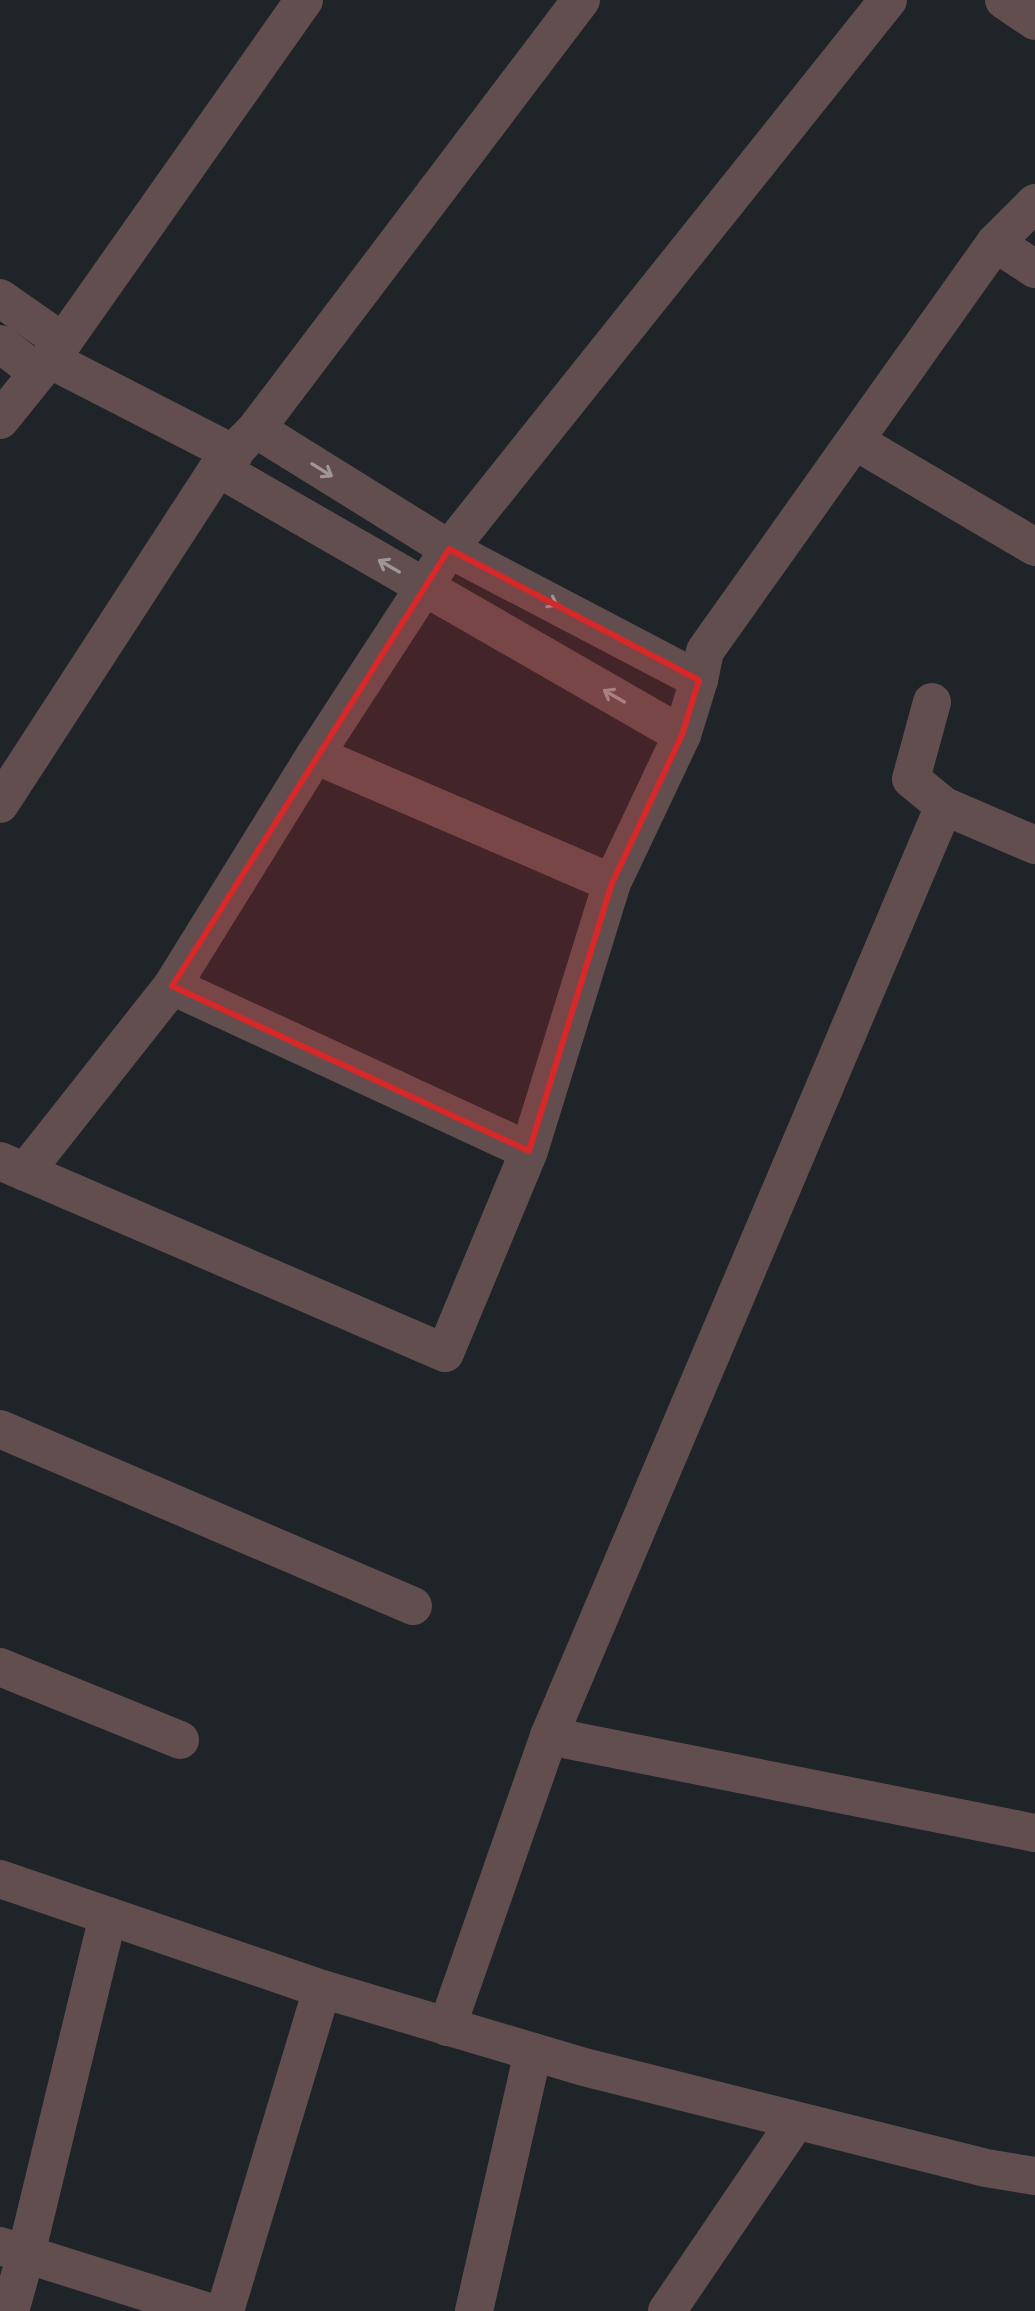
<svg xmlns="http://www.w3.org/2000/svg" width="1035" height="2311" font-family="'Fira Sans Condensed',sans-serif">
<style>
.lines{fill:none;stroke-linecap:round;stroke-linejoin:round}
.street{stroke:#624e4f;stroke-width:38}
.oneway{stroke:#a09698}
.marked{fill:#d62828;fill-opacity:0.2;stroke:#d62828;stroke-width:6;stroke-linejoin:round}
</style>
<rect width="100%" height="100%" fill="#1f2428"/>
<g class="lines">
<g class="street">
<polyline points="1004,0 1035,21"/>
<polyline points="995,243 1035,269"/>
<polyline points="0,298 63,342"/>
<polyline points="0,344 37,372"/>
<polyline points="49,359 234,454"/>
<polyline points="0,420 63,342 304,0"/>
<polyline points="256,429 449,549 699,680"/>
<polyline points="855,441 1035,547"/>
<polyline points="218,468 682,735"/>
<polyline points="932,702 911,779 944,806 1035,845"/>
<polyline points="315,755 612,883"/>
<polyline points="0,804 218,468 256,429 581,0"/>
<polyline points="172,986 529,1151"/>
<polyline points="0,1161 445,1353 529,1151 612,883 682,735 699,680 705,651 995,243 1035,203"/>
<polyline points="25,1172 172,986 315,755 449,549 888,0"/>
<polyline points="0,1429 413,1606"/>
<polyline points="0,1667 180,1740"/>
<polyline points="549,1736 1035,1833"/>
<polyline points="0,1879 322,1989 584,2067 986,2168 1035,2176"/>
<polyline points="447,2027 549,1736 944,806"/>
<polyline points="0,2246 206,2311"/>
<polyline points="10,2311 26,2254 108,1916"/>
<polyline points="225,2311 322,1989"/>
<polyline points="474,2311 533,2052"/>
<polyline points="667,2311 796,2121"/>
</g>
</g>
<defs><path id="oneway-shaft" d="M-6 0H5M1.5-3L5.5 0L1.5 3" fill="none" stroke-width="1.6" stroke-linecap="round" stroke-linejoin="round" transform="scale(2)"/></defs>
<g class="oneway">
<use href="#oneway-shaft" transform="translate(322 470) rotate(32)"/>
<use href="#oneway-shaft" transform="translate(389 566) rotate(-150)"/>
<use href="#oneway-shaft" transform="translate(547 600) rotate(28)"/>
<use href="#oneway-shaft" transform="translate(614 696) rotate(-150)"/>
</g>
<path class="marked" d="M449,549L699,680L682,735L612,883L529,1151L172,986Z"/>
</svg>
